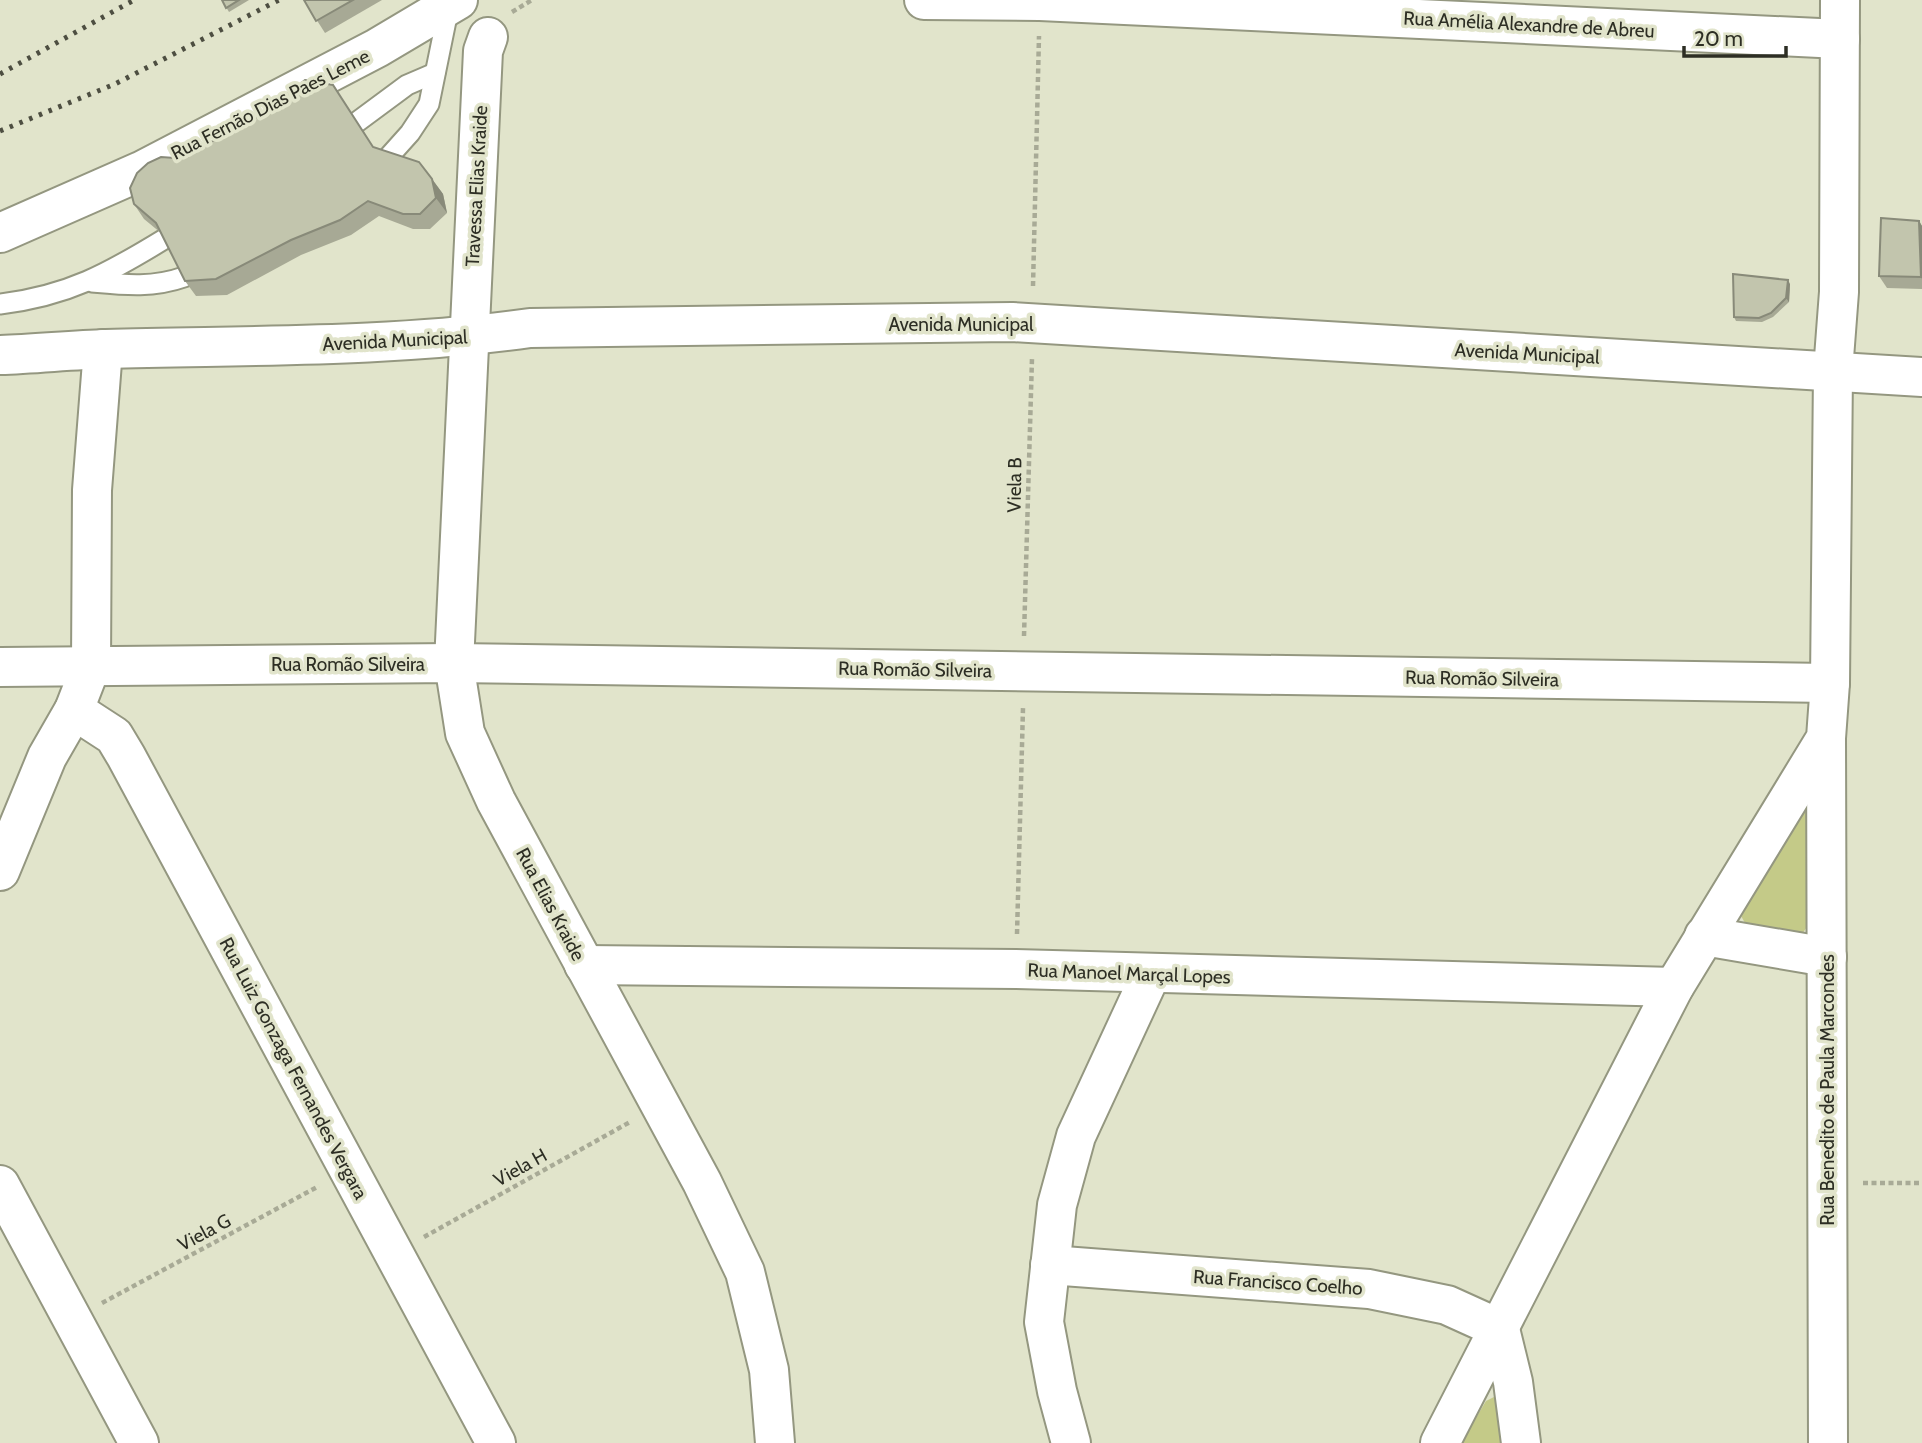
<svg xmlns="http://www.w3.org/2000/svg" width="1922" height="1443" font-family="Cabin,sans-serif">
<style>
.green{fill:#c4ca88}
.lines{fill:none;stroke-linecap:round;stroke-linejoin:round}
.service-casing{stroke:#949780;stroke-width:23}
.minor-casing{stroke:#949780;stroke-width:42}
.tertiary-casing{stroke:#949780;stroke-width:42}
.secondary-casing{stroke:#949780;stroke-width:42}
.primary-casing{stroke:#949780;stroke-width:42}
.path{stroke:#a8aa96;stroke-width:4.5;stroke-dasharray:5 3.5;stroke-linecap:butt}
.service{stroke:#fff;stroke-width:19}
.minor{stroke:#fff;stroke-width:38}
.tertiary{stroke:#fff;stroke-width:38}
.secondary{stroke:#fff;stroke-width:38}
.primary{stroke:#fff;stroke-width:38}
.rail{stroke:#4d4e41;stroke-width:5;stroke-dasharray:3.5 7;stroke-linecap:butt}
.wall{fill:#a7a995}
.shaded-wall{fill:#888a79}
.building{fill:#c2c5ad;stroke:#888a79;stroke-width:2}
.labels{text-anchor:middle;stroke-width:7;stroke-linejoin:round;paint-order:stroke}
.street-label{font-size:19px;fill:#2d2e24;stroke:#e1e4cb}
</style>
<rect width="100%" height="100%" fill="#e1e4cb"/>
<g class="green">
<polygon points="1811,798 1807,927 1797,941 1752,935 1741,916 1801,806"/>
<polygon points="1494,1397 1498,1404 1501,1443 1461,1443 1486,1401"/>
</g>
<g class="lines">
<g class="service-casing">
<g id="service">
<polyline points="357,122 407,85 435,73"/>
<polyline points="384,162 410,133 429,104 449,6"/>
<path d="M92,282C125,285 153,288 184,277"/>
<path d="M0,304C68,296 109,273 166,238"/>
</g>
</g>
<g class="minor-casing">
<g id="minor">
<polyline points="924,0 1040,1 1840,39"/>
<polyline points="488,37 483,51 454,663 465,733 496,801 702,1182 745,1272 769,1370 775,1443"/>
<polyline points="0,667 454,663 1830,683"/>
<polyline points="74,710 114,736 126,756 496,1443"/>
<polyline points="1826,738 1828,1443"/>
<polyline points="1704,936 1827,957"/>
<polyline points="584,965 1016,969 1674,987"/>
<polyline points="0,1185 139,1443"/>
<polyline points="1050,1265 1369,1289 1447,1305 1500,1329 1513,1382 1521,1443"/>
<polyline points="1071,1443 1057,1391 1044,1322 1057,1205 1076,1136 1151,974"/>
</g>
</g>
<g class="tertiary-casing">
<polyline id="tertiary" points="0,871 47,757 74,710 91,666 92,490 103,349"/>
</g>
<g class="secondary-casing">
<polyline id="secondary" points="1440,1443 1674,987 1826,738 1830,683 1833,371 1839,292 1840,0"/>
</g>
<g class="primary-casing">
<g id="primary">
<polyline points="0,233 141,171 377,48 458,0"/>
<path d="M0,355C35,354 71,350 106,349C247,345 390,348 530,328L1012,322L1922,377"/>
</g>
</g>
<g class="path">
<polyline points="512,12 532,0"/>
<polyline points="1033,286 1039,36"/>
<polyline points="1024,636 1032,358"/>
<polyline points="1017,934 1023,708"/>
<polyline points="1863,1183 1922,1183"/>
<polyline points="424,1237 630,1122"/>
<polyline points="102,1303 319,1186"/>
</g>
<use href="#service" class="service"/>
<use href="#minor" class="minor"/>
<use href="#tertiary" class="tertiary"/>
<use href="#secondary" class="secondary"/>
<use href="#primary" class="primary"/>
<g class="rail">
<polyline points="0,74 134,0"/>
<polyline points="0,131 115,84 279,0"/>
</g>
</g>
<g class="wall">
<polygon points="222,0 249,0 229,12"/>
<polygon points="304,0 382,0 325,33"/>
<polygon points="343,100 374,148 432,179 443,194 447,213 430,229 413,229 379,216 351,235 301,255 227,295 196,296 185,281 161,233 144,219 134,204 175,158"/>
<polygon points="1919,221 1922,226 1922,289 1887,288 1879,276"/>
<polygon points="1790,284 1789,302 1773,317 1762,322 1736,321 1734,317"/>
</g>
<g class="shaded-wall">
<polygon points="432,179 443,194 447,213 436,198"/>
<polygon points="1919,221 1922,226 1922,279 1921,277"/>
<polygon points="1788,280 1790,284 1789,302 1786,298"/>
</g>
<g class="building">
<polygon points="222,0 239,0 226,8"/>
<polygon points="304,0 353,0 316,21"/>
<polygon points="305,80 333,85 373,147 419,162 432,179 436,198 420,214 403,214 368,201 340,220 291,240 216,279 185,281 156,223 134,204 130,188 137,173 148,163 161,157 175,158 244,127"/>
<polygon points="1881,218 1919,221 1921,277 1879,276"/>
<polygon points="1733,274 1788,280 1786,298 1771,313 1759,318 1734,317"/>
</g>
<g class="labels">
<g class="street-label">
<text transform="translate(1529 24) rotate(3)" y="7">Rua Amélia Alexandre de Abreu</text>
<text transform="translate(270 104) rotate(-27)" y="7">Rua Fernão Dias Paes Leme</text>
<text transform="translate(476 186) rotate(-87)" y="7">Travessa Elias Kraide</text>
<text x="961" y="331">Avenida Municipal</text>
<text transform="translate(395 340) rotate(-3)" y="7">Avenida Municipal</text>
<text transform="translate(1527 353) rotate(3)" y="7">Avenida Municipal</text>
<text transform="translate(1014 485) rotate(-89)" y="7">Viela B</text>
<text x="348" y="671">Rua Romão Silveira</text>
<text transform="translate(915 669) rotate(1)" y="7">Rua Romão Silveira</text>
<text transform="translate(1482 678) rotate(1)" y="7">Rua Romão Silveira</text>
<text transform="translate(551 904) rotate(62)" y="7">Rua Elias Kraide</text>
<text transform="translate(1129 973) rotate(2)" y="7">Rua Manoel Marçal Lopes</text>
<text transform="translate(294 1068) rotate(62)" y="7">Rua Luiz Gonzaga Fernandes Vergara</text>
<text transform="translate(1827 1090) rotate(-90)" y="7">Rua Benedito de Paula Marcondes</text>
<text transform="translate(520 1167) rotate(-29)" y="7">Viela H</text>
<text transform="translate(204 1232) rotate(-28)" y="7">Viela G</text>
<text transform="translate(1278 1282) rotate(4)" y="7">Rua Francisco Coelho</text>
</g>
</g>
<path d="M1684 46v10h102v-10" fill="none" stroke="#2d2e24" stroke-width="3.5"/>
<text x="1694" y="46" font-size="21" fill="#2d2e24" stroke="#e1e4cb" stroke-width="5" paint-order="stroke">20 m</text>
</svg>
